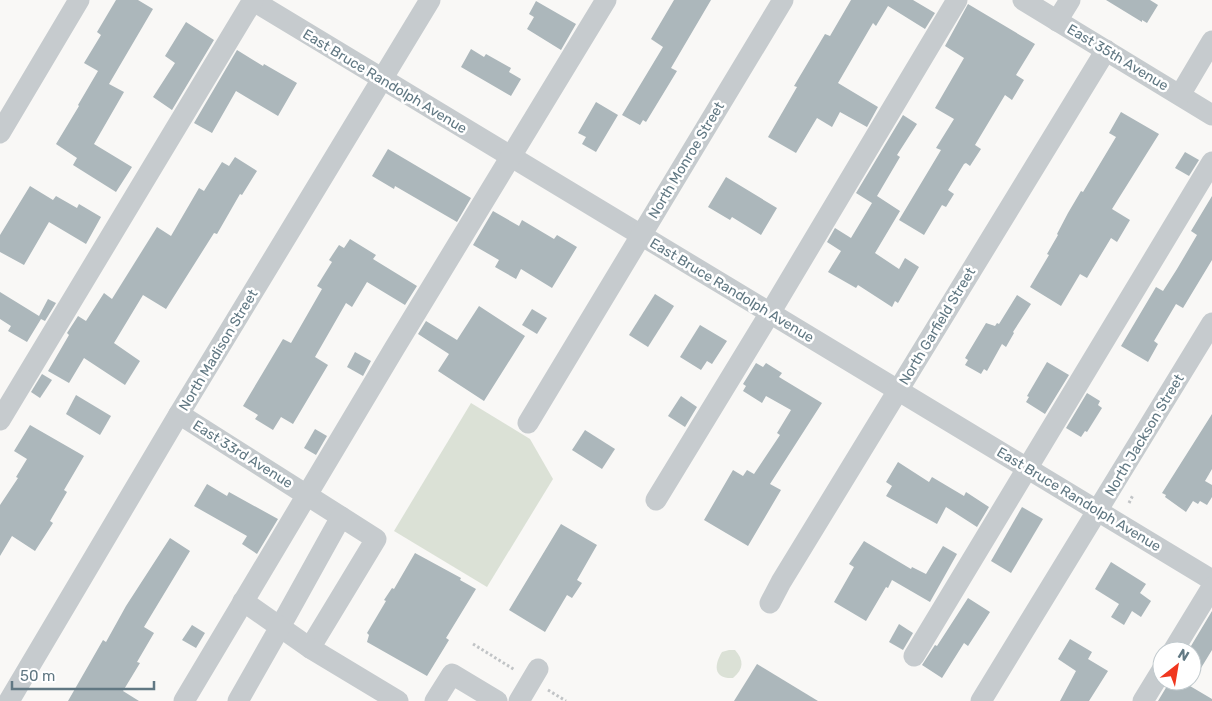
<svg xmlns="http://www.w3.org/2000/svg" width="1212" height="701" font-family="Rubik,sans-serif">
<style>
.green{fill:#dbe1d6}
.building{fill:#acb7bb}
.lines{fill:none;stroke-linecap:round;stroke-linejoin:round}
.path{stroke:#c1c4c6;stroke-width:3;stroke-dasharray:2.5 2.5;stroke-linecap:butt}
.minor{stroke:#c6cbce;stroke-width:21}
.labels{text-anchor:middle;stroke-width:5;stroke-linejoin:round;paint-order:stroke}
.street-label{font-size:14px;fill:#617883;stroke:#fff}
</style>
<rect width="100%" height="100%" fill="#f9f8f6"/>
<g class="green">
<polygon points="471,403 530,439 553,479 487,587 394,531"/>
<path d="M729,650H735C744,660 744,669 733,678C713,679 714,665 722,652Z"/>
</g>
<g class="building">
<polygon points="116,0 138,0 153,9 109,84 124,92 94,144 132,167 116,192 73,165 77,158 56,144 79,106 78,105 98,71 84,63 101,35 97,32"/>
<polygon points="674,0 711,0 671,68 677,71 646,122 643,120 640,125 622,115 663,47 651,39"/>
<polygon points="851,0 913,0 935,13 925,29 888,6 876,26 873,23 838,83 878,107 867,127 840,112 832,127 817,118 796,153 768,137 797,87 794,86 825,34 830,36"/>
<polygon points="1106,0 1150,0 1158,5 1147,23 1142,20 1142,22"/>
<polygon points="536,1 576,24 561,50 527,29 534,17 529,14"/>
<polygon points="968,4 1035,44 1016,75 1024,80 1012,100 1005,95 975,145 981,149 970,166 966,163 964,164 948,190 954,194 946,207 942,205 924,235 899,220 941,150 936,148 954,119 935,108 964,58 945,46"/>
<polygon points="186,22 214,40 172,110 153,97 175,63 165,56"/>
<polygon points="471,49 484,57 486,54 511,68 509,72 521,79 511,96 461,67"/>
<polygon points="237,50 263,66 264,64 297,83 278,116 236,91 212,133 194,123"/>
<polygon points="596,102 618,115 596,152 582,144 586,137 578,133"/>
<polygon points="1121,112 1159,134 1112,209 1130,220 1117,242 1111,238 1087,278 1080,274 1061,306 1030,287 1049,255 1047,254 1058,235 1057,234 1068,213 1081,191 1083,192 1116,137 1109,133"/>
<polygon points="903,115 917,124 897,155 900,157 877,196 900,211 875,253 899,269 905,258 919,267 898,303 895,301 892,307 858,285 856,288 828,272 841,251 827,242 835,228 851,238 872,203 856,193"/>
<polygon points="388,149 471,198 457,222 395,186 394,189 372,176"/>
<polygon points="1185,152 1199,160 1189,176 1175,168"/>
<polygon points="235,157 257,171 242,195 240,194 217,234 214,233 166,309 143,295 114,343 140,361 125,385 84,358 69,383 48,371 69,335 67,333 78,316 86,321 104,293 112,299 157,227 171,236 199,188 204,191 222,162 229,166"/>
<polygon points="726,177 777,208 761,235 732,217 730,220 708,207"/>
<polygon points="30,186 53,200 56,196 77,208 79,204 101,217 86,244 49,222 24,265 0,252 0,235"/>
<polygon points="1212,196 1212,260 1183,308 1176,304 1154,341 1158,344 1148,362 1121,346 1156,287 1163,291 1177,269 1197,235 1191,231"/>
<polygon points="493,211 519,226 522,220 554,239 557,235 577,247 552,288 521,269 516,279 495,267 499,260 473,245"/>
<polygon points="350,239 376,255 373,259 417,286 405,305 367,282 352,307 346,303 315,357 328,365 293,424 281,417 273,430 255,419 258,415 243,406 283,339 291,343 322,289 317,286 332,262 329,260 339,245 344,248"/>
<polygon points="0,292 39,316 48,299 56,303 45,321 41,319 27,342 8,331 11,326 0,319"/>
<polygon points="655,294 674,306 648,347 629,335"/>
<polygon points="1017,295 1031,304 1013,332 1014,333 1006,347 1002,344 987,371 984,369 981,374 965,365 968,360 965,358 986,323 995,326 997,323 999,324"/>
<polygon points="479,306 525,336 484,401 438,371 449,354 418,334 426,321 457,340"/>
<polygon points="532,309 547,318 537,334 522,325"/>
<polygon points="700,325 727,341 712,364 707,361 701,370 680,357"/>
<polygon points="355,352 371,361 363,376 347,367"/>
<polygon points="1047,362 1069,375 1045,414 1026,402 1029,397 1027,396"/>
<polygon points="756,363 763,367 766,363 782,373 779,377 822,403 770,484 781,490 748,546 704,520 733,470 743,476 747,470 754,474 780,435 777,433 791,410 766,396 762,403 743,391 746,386 743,384"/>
<polygon points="42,374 52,380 40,398 31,392"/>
<polygon points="1087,393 1100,401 1098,405 1102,408 1087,432 1085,431 1081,437 1066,428"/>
<polygon points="76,395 111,416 100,435 66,414"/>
<polygon points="681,396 697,407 685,427 668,416"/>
<polygon points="1212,414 1212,469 1205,481 1212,485 1212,497 1207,505 1200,501 1198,504 1193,501 1186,512 1165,497 1166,495 1162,493"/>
<polygon points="30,425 84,456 64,490 67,492 50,521 53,523 35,551 12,536 0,556 0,505 18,478 16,477 27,459 14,451"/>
<polygon points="315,429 327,436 316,455 304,448"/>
<polygon points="585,430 615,449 602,469 572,450"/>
<polygon points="898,462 929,482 932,477 964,496 966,492 989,507 977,527 946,507 937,524 886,496 892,486 886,482"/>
<polygon points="207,484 227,496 229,492 278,519 257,554 242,544 247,536 194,506"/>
<polygon points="1022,507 1043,519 1011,573 991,561"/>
<polygon points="561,524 597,545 577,580 582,583 572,598 567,595 545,632 509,610"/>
<polygon points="170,538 190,551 144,627 154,633 137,662 140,663 123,691 139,701 68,701 103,640 106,642 126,606"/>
<polygon points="864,541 911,569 912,567 926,574 943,546 957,554 930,602 892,580 888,588 886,587 866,621 834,602 854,567 849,564"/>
<polygon points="415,553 461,578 460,580 476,589 446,638 449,640 427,676 367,642 369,635 367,633 386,601 384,600 392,588 394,589"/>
<polygon points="1111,562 1146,584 1140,593 1151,601 1141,617 1132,611 1124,625 1111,617 1119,604 1095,589"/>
<polygon points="968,598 990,612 968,646 964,643 942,678 922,665 935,645 937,646"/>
<polygon points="1212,611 1212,650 1190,686 1212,699 1212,701 1158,701 1170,681 1192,681 1192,651 1188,651"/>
<polygon points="899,624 913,633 903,650 889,642"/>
<polygon points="192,625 205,633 196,648 182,640"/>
<polygon points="1070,639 1092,652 1088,659 1108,671 1089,701 1060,701 1076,671 1058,659"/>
<polygon points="757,664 818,701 734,701"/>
</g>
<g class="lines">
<g class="path">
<polyline points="1129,503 1133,495"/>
<polyline points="473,644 515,670"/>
<polyline points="548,690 566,701"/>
</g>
<g class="minor">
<polyline points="252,0 1212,580"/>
<polyline points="1023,0 1212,115"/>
<polyline points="1057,21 1070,0"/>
<polyline points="1180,95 1212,41"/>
<polyline points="0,133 79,0"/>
<polyline points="179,414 376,539 310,648"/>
<polyline points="0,420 253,0"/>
<polyline points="528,423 783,0"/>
<polyline points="656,500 770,313 957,0"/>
<polyline points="341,517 280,627 310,648 398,701"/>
<polyline points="770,603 781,582 1106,50"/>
<polyline points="1173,651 1212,587"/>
<polyline points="914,656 1212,162"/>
<polyline points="9,701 179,414 430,0"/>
<polyline points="184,701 394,349 606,0"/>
<polyline points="238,701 280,627 243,601"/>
<polyline points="435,701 452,674 497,701"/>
<polyline points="519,701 538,669"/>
<polyline points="981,701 1212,323"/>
<polyline points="1143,701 1162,670"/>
</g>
</g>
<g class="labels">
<g class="street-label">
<text transform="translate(1118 57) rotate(31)" y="5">East 35th Avenue</text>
<text transform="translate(385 81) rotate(31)" y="5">East Bruce Randolph Avenue</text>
<text transform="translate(686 160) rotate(-59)" y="5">North Monroe Street</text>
<text transform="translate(732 290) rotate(31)" y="5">East Bruce Randolph Avenue</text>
<text transform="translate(937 326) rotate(-59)" y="5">North Garfield Street</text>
<text transform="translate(218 350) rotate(-59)" y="5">North Madison Street</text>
<text transform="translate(1144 435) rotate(-59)" y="5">North Jackson Street</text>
<text transform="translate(243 454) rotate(32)" y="5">East 33rd Avenue</text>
<text transform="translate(1079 499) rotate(31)" y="5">East Bruce Randolph Avenue</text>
</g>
</g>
<g transform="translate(1177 666) rotate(31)"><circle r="24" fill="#ffffff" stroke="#c0c9cd"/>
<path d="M0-4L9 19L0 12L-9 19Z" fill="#f0371f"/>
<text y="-8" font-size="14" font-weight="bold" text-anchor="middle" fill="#617883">N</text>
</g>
<path d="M12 681v8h142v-8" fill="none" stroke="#617883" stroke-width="2.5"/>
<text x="20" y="681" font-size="15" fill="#617883" stroke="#ffffff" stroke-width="4" paint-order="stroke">50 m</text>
</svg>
